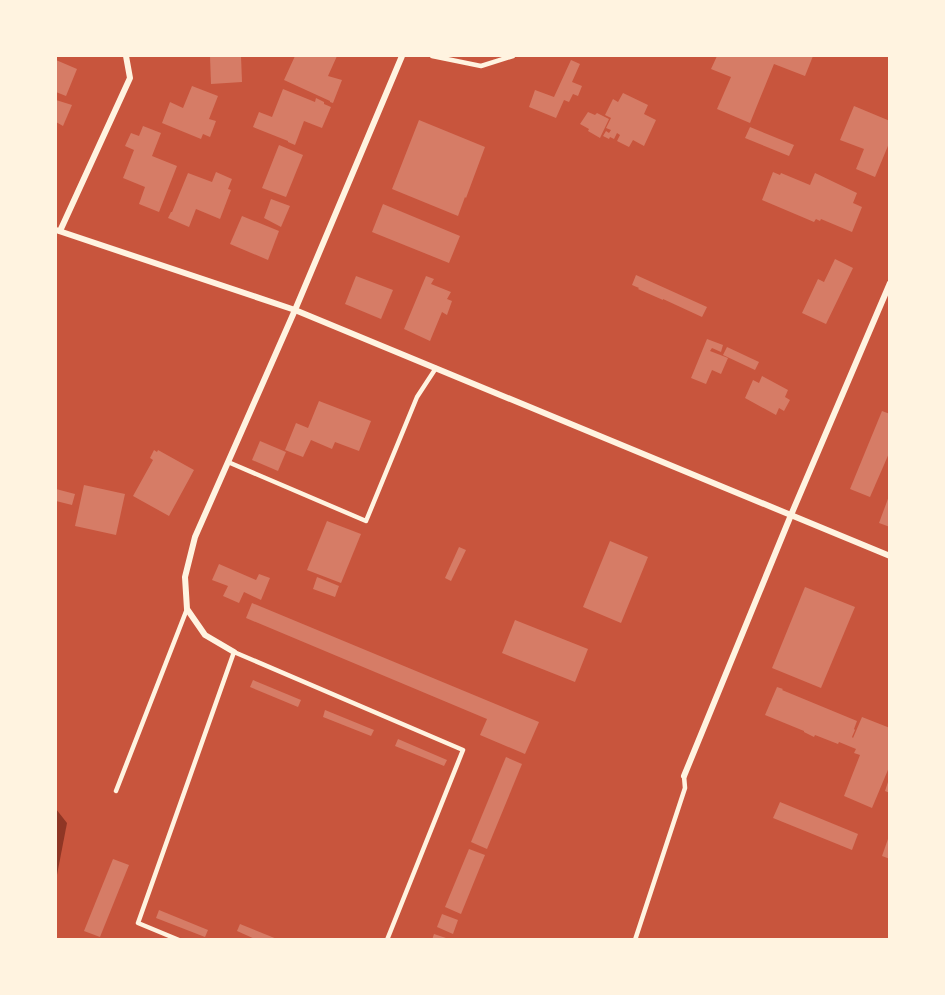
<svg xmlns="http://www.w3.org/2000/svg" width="945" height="995" font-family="'Archivo Narrow',sans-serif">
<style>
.water{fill:#8f3625}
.building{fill:#d67c66}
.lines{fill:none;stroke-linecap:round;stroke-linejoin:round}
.service{stroke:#fff3e0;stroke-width:4.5}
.minor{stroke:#fff3e0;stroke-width:6}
</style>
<rect width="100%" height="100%" fill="#c8553d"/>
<polygon class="water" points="56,809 67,823 56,880"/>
<g class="building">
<polygon points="210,56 241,56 242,82 211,84"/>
<polygon points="295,56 337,56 328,76 342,80 333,103 330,102 330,101 284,80"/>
<polygon points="717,56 813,56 805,76 774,64 750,123 717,109 731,77 711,69"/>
<polygon points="56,60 77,69 66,96 56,92"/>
<polygon points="571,60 580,64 572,82 582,86 578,96 573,94 569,102 564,100 556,118 529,107 535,90 554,97"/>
<polygon points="192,86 218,96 209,119 216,121 210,137 203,134 201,139 162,123 170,102 183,108"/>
<polygon points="283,89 315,102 316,98 324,102 324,104 331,107 322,128 304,121 295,145 288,142 288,141 253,127 259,112 272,117"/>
<polygon points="623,93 648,105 644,114 656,120 644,146 633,140 629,147 617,141 620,135 617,133 614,139 610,137 609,139 603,136 606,131 609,133 611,130 606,128 611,118 605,115 613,99 618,102"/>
<polygon points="56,100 72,105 63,126 56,122"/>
<polygon points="854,106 890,121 890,141 875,177 856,169 864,149 840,140"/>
<polygon points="588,112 595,115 597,113 609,119 600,138 588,131 589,129 580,124"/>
<polygon points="419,120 485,147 466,198 465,197 458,216 392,189"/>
<polygon points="143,126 161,133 152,156 177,166 159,212 139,204 145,187 123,178 134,150 125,146 131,133 139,136"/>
<polygon points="750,127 794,145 789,156 745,138"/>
<polygon points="279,145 303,155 286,197 262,188"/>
<polygon points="216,172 232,179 228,189 231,190 220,219 196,209 189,227 168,218 171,212 172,212 188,173 212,182"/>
<polygon points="773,172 780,175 781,173 810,185 815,173 857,193 853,203 862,207 852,232 821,219 820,221 816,219 814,222 762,200"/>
<polygon points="271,199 290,206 281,227 264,218"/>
<polygon points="383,204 460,236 449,263 372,232"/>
<polygon points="242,216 279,231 268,260 230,244"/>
<polygon points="835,259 853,268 826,324 802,313 818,279 824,282"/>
<polygon points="636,275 707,307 702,317 663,299 663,300 638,289 639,288 632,285"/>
<polygon points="356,276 393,290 381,319 345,304"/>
<polygon points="426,276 434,279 431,284 451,292 447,299 452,301 447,315 442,312 430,341 404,329"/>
<polygon points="707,339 723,345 721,352 712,348 710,351 728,358 721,374 712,370 706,384 691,378"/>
<polygon points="727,347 759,362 755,370 723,355"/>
<polygon points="762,376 788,390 785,397 790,400 784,411 779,408 776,415 745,398 753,380 759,383"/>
<polygon points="319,401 371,421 359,451 335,442 332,449 311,440 303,457 285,450 296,423 308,428"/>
<polygon points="882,411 890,414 890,451 870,497 850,489"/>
<polygon points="260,441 286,452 278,471 252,460"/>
<polygon points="154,450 157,452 158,450 194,470 169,516 133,496 153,460 150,458"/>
<polygon points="84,485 125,494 116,535 75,526"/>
<polygon points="56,489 75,494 72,505 56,501"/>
<polygon points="889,496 890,496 890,527 879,523"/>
<polygon points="327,521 361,534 341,583 307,570"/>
<polygon points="610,541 648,557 621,623 583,607"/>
<polygon points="459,547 466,550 451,581 445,578"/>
<polygon points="219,564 256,580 259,574 270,578 261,600 244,592 239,603 223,596 228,586 212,580"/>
<polygon points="317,577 339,586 335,597 313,589"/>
<polygon points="805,587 855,607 821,688 772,668"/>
<polygon points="252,603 539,722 525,754 480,735 487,719 246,618"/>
<polygon points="515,620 588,649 575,682 502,653"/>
<polygon points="253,680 301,700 298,707 250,687"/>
<polygon points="777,687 783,689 782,690 857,721 854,729 855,730 852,737 853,738 862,717 890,728 890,765 872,808 844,796 860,755 854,753 856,749 839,742 838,744 815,735 814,737 804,732 804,731 765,715"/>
<polygon points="325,710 374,730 371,736 323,717"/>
<polygon points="398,739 447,760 444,766 395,746"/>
<polygon points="506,757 522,764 487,849 471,842"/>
<polygon points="889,779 890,779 890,793 885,791"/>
<polygon points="780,802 858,834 852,850 773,818"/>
<polygon points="888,839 890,840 890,859 882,856"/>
<polygon points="469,849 485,855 461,914 445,907"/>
<polygon points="113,859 129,865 100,937 84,931"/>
<polygon points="159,910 208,930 205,937 156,918"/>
<polygon points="442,914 458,920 453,934 437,927"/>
<polygon points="240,924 277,939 277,940 257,940 237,931"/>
<polygon points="434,934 449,939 449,940 432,940"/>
</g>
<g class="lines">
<g class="service">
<polyline points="432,56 481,66 513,56"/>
<polyline points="228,462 366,521 417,397 436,368"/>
<polyline points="116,791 187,609"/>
<polyline points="179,940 138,923 234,652 463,750 387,940"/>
<polyline points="635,940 685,788 684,776"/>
</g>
<g class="minor">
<polyline points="56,230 295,310 890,556"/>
<polyline points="60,231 130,78 126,56"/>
<polyline points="234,652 205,635 187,609 185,577 195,537 295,310 402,56"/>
<polyline points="684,776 791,515 890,283"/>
</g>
</g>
<rect width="945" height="995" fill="none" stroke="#fff3e0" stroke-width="114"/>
</svg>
